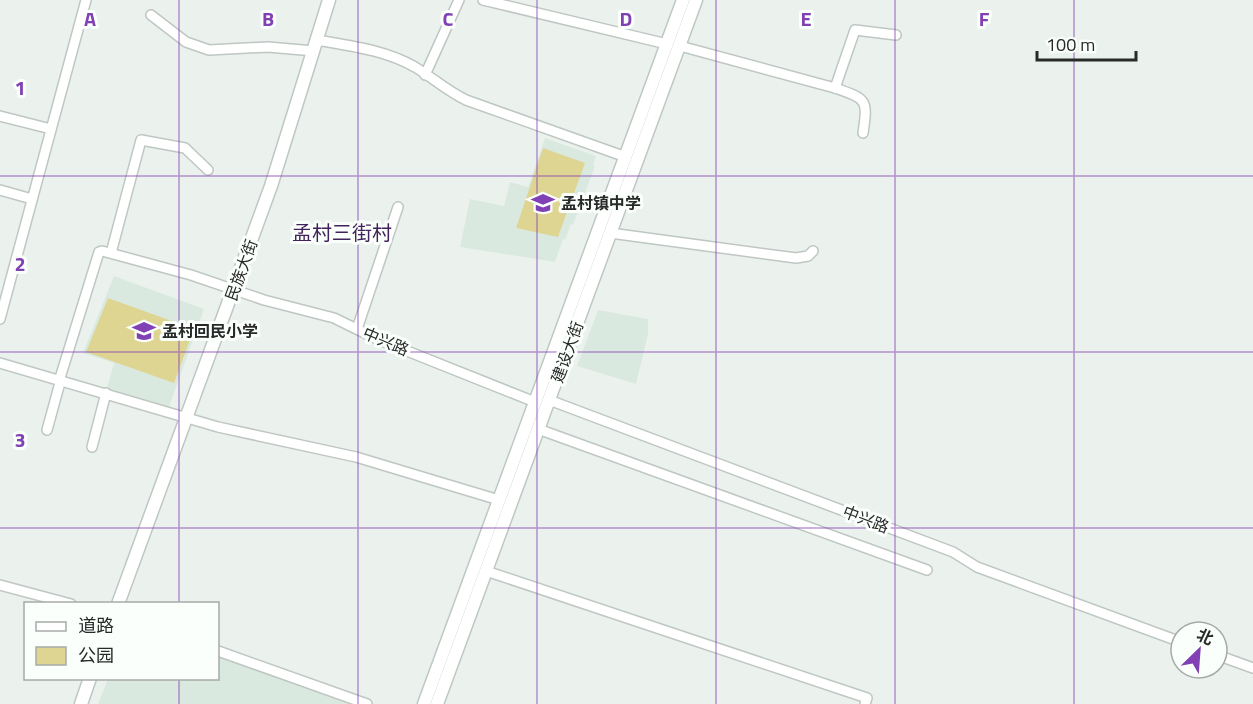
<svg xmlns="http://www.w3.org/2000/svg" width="1253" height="704" font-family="'Titillium Web','Noto Sans SC',sans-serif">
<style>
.built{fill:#dae9e0}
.green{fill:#dfd593}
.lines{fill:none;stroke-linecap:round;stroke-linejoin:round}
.minor-casing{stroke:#bfc7c2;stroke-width:12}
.major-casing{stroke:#bfc7c2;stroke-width:15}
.minor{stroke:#fff;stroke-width:9}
.major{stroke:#fff;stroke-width:12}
.grid{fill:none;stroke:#8140b4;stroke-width:1.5;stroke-opacity:0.55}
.labels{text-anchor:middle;stroke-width:6;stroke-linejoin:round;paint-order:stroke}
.poi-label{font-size:16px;font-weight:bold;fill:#282a29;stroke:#fafffc;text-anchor:start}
.street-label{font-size:16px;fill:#282a29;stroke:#fafffc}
.quarter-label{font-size:20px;fill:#41225b;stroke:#fafffc}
.grid-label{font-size:20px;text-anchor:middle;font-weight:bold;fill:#8140b4;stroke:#fafffc;stroke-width:6;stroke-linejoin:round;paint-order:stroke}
</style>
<rect width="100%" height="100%" fill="#ebf2ee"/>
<g class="built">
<polygon points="545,138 596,156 593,165 595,166 573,225 571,224 565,240 563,239 555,262 460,247 470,199 504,206 510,182 528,187"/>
<polygon points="114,276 204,309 169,407 107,388 114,363 83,353"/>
<polygon points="598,310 648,319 648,334 636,384 577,366"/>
<polygon points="218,656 353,704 98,704 108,679 218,678"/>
</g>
<g class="green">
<polygon points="543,148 585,163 558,237 516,228"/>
<polygon points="108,298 194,329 174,383 86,352"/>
</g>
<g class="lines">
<g class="minor-casing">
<g id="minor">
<polyline points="483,0 667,44"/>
<polyline points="151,15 186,42 209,50 268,47 314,51"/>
<path d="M317,40C351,46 385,50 415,67C433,78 447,91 466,100L626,157"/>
<polyline points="680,46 835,88 855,30 896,35"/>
<polyline points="425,75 459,0"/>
<path d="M835,88C867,99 868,99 863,133"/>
<polyline points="0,116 51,129"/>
<polyline points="0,190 32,199"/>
<polyline points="610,233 796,258 808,256 813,251"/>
<polyline points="111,253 141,140 185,148 208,170"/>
<polyline points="0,319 86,0"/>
<polyline points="357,329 398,207"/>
<polyline points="0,363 218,427 356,457 499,500"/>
<polyline points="60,378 99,252 102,251 191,275 264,300 334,318 377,339 535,402"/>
<polyline points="549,400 953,552 977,567 1181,642"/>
<polyline points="538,429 927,570"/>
<polyline points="47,430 61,379"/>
<polyline points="92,447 106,393"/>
<polyline points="486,571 867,698 865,704"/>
<polyline points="0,585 71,604"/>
<polyline points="218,651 367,704"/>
<polyline points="1217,655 1253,668"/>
</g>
</g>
<g class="major-casing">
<g id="major">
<polyline points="118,604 271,186 329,0"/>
<polyline points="81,704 90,678"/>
<polyline points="424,704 683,0"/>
<polyline points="437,704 696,0"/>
</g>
</g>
<use href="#minor" class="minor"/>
<use href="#major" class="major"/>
</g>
<path class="grid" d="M179,0V604M358,0V704M537,0V704M716,0V704M895,0V704M1074,0V704M0,176H1253M0,352H1253M0,528H1253M179,678V704"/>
<defs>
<g id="school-bare" transform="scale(1.8)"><path d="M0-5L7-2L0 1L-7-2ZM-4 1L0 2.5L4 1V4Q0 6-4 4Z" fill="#8140b4" stroke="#fafffc" stroke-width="2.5" paint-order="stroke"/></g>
</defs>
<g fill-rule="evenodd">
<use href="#school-bare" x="543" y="203"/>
<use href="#school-bare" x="144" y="331"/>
</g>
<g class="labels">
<g class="poi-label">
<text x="561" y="209">孟村镇中学</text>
<text x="162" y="337">孟村回民小学</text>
</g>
<g class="street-label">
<text transform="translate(241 270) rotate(-70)" y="6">民族大街</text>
<text transform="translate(386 341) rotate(23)" y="6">中兴路</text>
<text transform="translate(567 352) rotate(-70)" y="6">建设大街</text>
<text transform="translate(866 519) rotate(21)" y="6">中兴路</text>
</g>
<g class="quarter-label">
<text x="342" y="240">孟村三街村</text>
</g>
</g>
<g class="grid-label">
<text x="90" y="26">A</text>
<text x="268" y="26">B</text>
<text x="448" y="26">C</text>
<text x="626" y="26">D</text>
<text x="806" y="26">E</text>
<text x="984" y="26">F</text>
<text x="20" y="95">1</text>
<text x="20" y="271">2</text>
<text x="20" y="447">3</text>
</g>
<rect x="24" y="602" width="195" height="78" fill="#fafffc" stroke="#a6aaa8" stroke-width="1.5"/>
<rect x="36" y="622" width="30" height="9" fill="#ffffff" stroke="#a6aaa8" stroke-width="1.5"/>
<text x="78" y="632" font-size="18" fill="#282a29">道路</text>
<rect x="36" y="647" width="30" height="18" fill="#dfd593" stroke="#a6aaa8" stroke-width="1.5"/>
<text x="78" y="662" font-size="18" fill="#282a29">公园</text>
<g transform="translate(1199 650) rotate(25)"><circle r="28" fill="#fafffc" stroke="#a6aaa8" stroke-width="1.5"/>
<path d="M0-4.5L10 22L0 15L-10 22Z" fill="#8140b4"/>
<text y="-9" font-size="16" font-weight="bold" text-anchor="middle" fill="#282a29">北</text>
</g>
<path d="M1037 51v9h99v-9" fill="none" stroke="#282a29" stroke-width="3"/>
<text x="1046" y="51" font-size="18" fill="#282a29" stroke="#fafffc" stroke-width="4.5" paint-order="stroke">100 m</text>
</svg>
